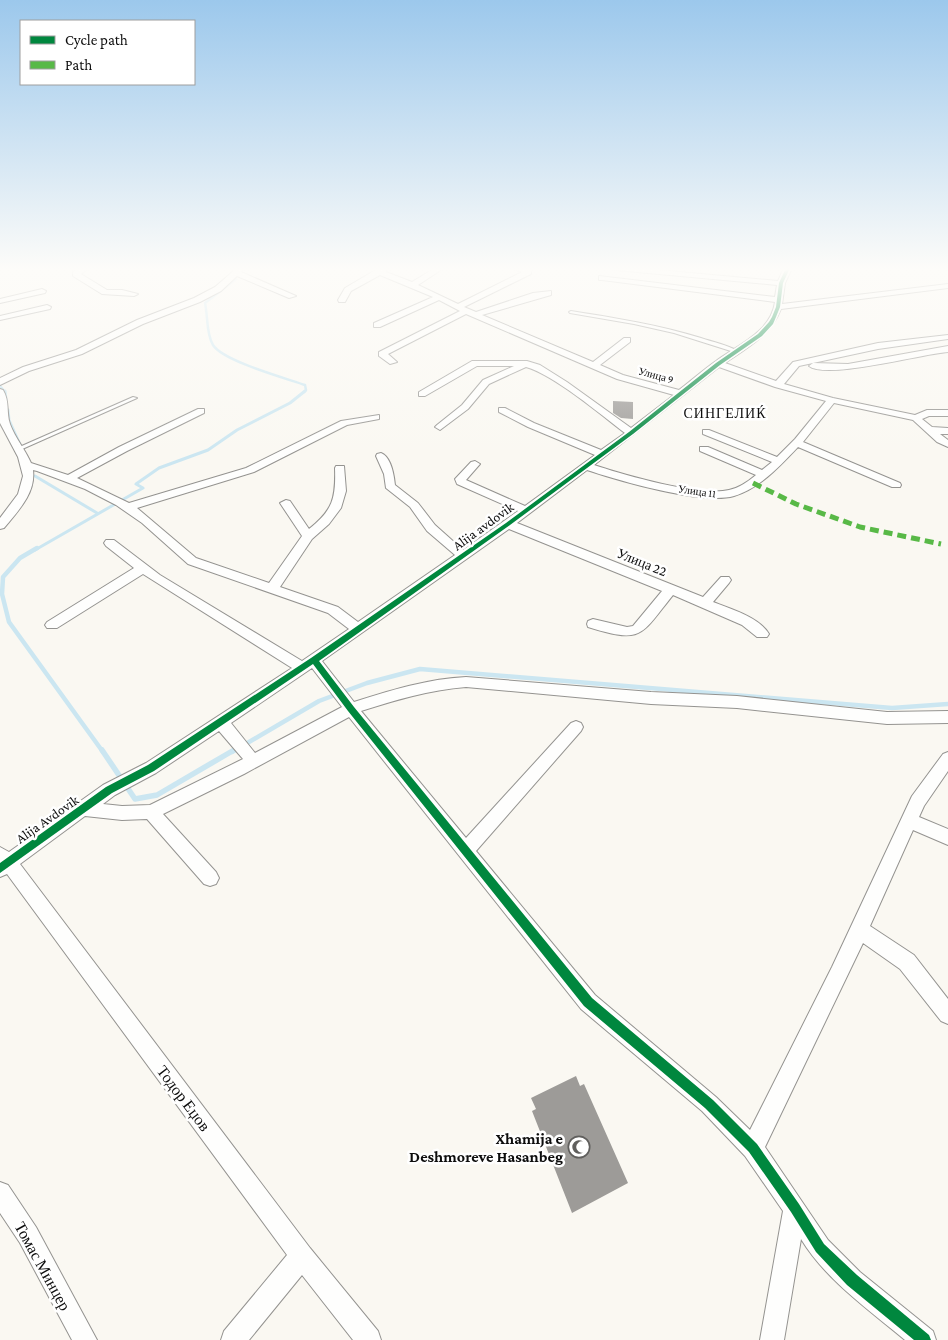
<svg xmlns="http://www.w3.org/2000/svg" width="948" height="1340" font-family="'Crimson Pro',serif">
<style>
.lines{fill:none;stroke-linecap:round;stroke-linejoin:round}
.stream-far3{stroke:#cbe6f1;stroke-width:2.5}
.stream-far2{stroke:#cbe6f1;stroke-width:3}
.stream-far1{stroke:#cbe6f1;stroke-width:4.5}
.stream{stroke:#cbe6f1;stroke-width:5.5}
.building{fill:#9d9b98}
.lane-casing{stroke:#949390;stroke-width:2}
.street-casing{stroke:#949390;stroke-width:2}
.lane{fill:#fefefd;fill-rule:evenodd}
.street{fill:#fefefd;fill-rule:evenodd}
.quiet{stroke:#58b947;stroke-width:5;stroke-dasharray:9 5;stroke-linecap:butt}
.cycleway-casing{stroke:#fff;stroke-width:3}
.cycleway{fill:#00873e;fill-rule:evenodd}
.labels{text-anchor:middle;stroke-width:5;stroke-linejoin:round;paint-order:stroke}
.far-street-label{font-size:11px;fill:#0d0d0d;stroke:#fff}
.far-quarter-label{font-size:14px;letter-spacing:1px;fill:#0d0d0d;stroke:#fff}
.street-label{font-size:14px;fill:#0d0d0d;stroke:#fff}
.near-street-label{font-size:16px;fill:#0d0d0d;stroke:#fff}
.near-poi-label{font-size:16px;font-weight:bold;fill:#0d0d0d;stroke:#fff;text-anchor:end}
</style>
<rect width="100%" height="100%" fill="#faf8f2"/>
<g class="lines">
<g class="stream-far3">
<path d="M236,279L205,303C208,316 206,334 213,345C223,361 285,378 305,385L306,390L304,392"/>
<polyline points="0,386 5,392"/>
</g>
<g class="stream-far2">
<polyline points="5,391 6,400"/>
<polyline points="8,410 9,420 22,449"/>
<polyline points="35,476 97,513"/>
<polyline points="35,550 143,488 136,484 159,468 208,450 237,430 290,403 305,391"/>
</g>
<g class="stream-far1">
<polyline points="37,548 20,558 3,577 2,594 9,622 103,752"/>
<polyline points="232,752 319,701 367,683 420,669 892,708 948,704"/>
</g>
<polyline class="stream" points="102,750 135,799 157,795 234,750"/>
</g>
<g class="building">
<polygon points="613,401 633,402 633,419 621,418 613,413"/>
<polygon points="576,1076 580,1086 584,1084 628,1183 572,1213 532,1111 536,1109 531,1098"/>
</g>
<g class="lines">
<g class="lane-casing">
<g id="lane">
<path d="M571,311C615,318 659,325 701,338C713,342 727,345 738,351L734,352L674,333L634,324L570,313L569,312Z"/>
<polygon points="133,397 137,398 20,450 16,450 15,449"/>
</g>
</g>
<g class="street-casing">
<g id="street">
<polygon points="79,268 88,268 81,274 107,290 122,290 138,294 134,296 102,294 73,276 73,272"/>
<polygon points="237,268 245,268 241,272 296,296 289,298 237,276 221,291 200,302 143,324 82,354 29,371 0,385 0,378 23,367 76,350 137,320 194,298 215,287"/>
<path d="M379,268H387L386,272L412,282L435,268H444L418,285L458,304L522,272L511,268L531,270V274L464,307L476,312L533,293L551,291V295L482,315L593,362L624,338H630V342L600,365L623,375L679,390C691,381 703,370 716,361C738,345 771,332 775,302L602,280H599V276L775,297L777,285L616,270L612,268H636L778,281L784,268H792L785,283L782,304L948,284V288L781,309C771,335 747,348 725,363L776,381L793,362L878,343L948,335V339L878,349L799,366L784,384L833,398L915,415L927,410H948V416H929L922,419L932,427L948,428V434H940L948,440V447L937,442L913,420L834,403L803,442L900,483L901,485L900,487H892L798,447C780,466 760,488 734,496C702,505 620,481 587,470L517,523L703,597L721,577H729L731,580L729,583L713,602C731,609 759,617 769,634L767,637H757L742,625L673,595C640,636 643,644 588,627L587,624L588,621L593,619L627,627L633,626L662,591L509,529L322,661L354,702C392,690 427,679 466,677L651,692L737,696L887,712L948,711V723L887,724L737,708L651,704L466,687C429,690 396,700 361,711L466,838L571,723L576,721L581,723L583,727L581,731L476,851L595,995L716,1097L750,1130L832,967L912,796L943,754L948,752V771L924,806L919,817L948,829V845L913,830L870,926L914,955L948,999V1024L941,1021L900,969L863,943L765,1147L828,1240L860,1272L933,1331L936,1340H905C868,1309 826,1280 801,1239L784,1340H760L783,1211L745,1156L702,1111L581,1009L349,717L244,774L163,814L216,872L219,878L216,884L210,886L204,884L147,819L122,820L85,816L20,864L310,1248L378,1331L381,1340H353L302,1275L249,1340H221L224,1331L287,1255L7,874L0,877V847L9,852L103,785L146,763L292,668L143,574L57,628H47L45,625L47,622L134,568L106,546L104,543L106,540H114L160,575L302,661L349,629L328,613L188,564L142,523L116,505L85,489L37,471L33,470C36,493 18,511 4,528L0,529V518L18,494L23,476L18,457L0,423V389L3,390C10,401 6,413 10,424C15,438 25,449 31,463L68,475L119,447L198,409H204V413L127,451L77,478L129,503L246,468L341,421L379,415V419L347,425L254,472L137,508L196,558L269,583L302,536L280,503L286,500L290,501L309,529C333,510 336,498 335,468L336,466H344L346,491L341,508L329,524L312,539L280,587L338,607L358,622L455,555L427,531L410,507L386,488L384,474L376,456L377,454L381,453C391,457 394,475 395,485L418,503L435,525L463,550L518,511L457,484L455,479L471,462L475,461L480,464L466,480L525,506L595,455L528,427L499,412V408H505L534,423L601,450L625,433C600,414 554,375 526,367L489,384L468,409L440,430L435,427L437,425L462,405L483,380L514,366H477L425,396H419V392L472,361H527L540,365L567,382L631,428L674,395L617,379L466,314L388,354L397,362L390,364L379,356V352L460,311L439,300L380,327H374V323L433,297L380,275L351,291L345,302H339L338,300L345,288ZM719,367L775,387L826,401L795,439L777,457L709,430H703V434L772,462L762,470L708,447H700V451L756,475C749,481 739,488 729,490C701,497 624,475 594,465ZM312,668L342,707L255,753L231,723ZM219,731L243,759L150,805L122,806L103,804L115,795L156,773Z"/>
<polygon points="42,289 46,291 45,293 0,303 0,299"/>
<polygon points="47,305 51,307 50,309 0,320 0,316"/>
<path d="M948,346V352C921,354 827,380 809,366L813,363L848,364Z"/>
<polygon points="0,1182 8,1185 36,1227 97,1340 72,1340 20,1243 0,1213"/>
</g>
</g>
<use href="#lane" class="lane"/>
<use href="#street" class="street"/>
<polyline class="quiet" points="753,483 796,504 860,527 941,544"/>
<g class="cycleway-casing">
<polygon id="cycleway" points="786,268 790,268 783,283 780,307 776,317 773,324 762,336 720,365 633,434 510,525 319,661 354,707 592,998 713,1100 757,1144 799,1204 824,1244 857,1275 929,1335 931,1340 914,1340 847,1285 816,1252 791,1212 749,1152 705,1108 584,1006 348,711 313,664 154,771 112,793 0,873 0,863 106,787 148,765 311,658 506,523 629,432 716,363 758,334 769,322 772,317 776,307 779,283"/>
</g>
<use href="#cycleway" class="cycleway"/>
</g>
<linearGradient id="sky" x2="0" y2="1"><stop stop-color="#9cc8ec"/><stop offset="0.59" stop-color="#fdfcf9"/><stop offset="1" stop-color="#fdfcf9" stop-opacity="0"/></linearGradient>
<rect width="948" height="456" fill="url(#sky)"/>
<defs>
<g id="mosque-ring" transform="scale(1.125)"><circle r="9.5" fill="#fff" stroke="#605f5d" stroke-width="1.5"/><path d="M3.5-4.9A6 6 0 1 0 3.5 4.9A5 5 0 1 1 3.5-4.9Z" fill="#605f5d"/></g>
</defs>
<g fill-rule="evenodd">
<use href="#mosque-ring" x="579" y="1147"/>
</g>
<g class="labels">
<g class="far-street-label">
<text transform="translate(656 375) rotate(15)" y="4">Улица 9</text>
<text transform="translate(697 491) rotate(8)" y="4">Улица 11</text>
</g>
<g class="far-quarter-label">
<text x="725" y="418">СИНГЕЛИЌ</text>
</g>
<g class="street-label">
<text transform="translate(483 526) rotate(-36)" y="5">Alija avdovik</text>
<text transform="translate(642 562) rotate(22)" y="5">Улица 22</text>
<text transform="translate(47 819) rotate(-35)" y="5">Alija Avdovik</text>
</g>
<g class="near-street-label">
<text transform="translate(184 1098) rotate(53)" y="6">Тодор Еџов</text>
<text transform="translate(43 1266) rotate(61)" y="6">Томас Минцер</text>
</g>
<g class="near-poi-label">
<text x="563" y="1144">Xhamija e<tspan x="563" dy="18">Deshmoreve Hasanbeg</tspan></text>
</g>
</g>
<rect x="20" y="20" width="175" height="65" fill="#ffffff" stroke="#9e9e9e"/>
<rect x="30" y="36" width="25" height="8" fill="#00873e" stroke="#9e9e9e"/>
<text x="65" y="45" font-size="15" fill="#0d0d0d">Cycle path</text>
<rect x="30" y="61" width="25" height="8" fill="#58b947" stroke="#9e9e9e"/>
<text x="65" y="70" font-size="15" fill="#0d0d0d">Path</text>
</svg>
